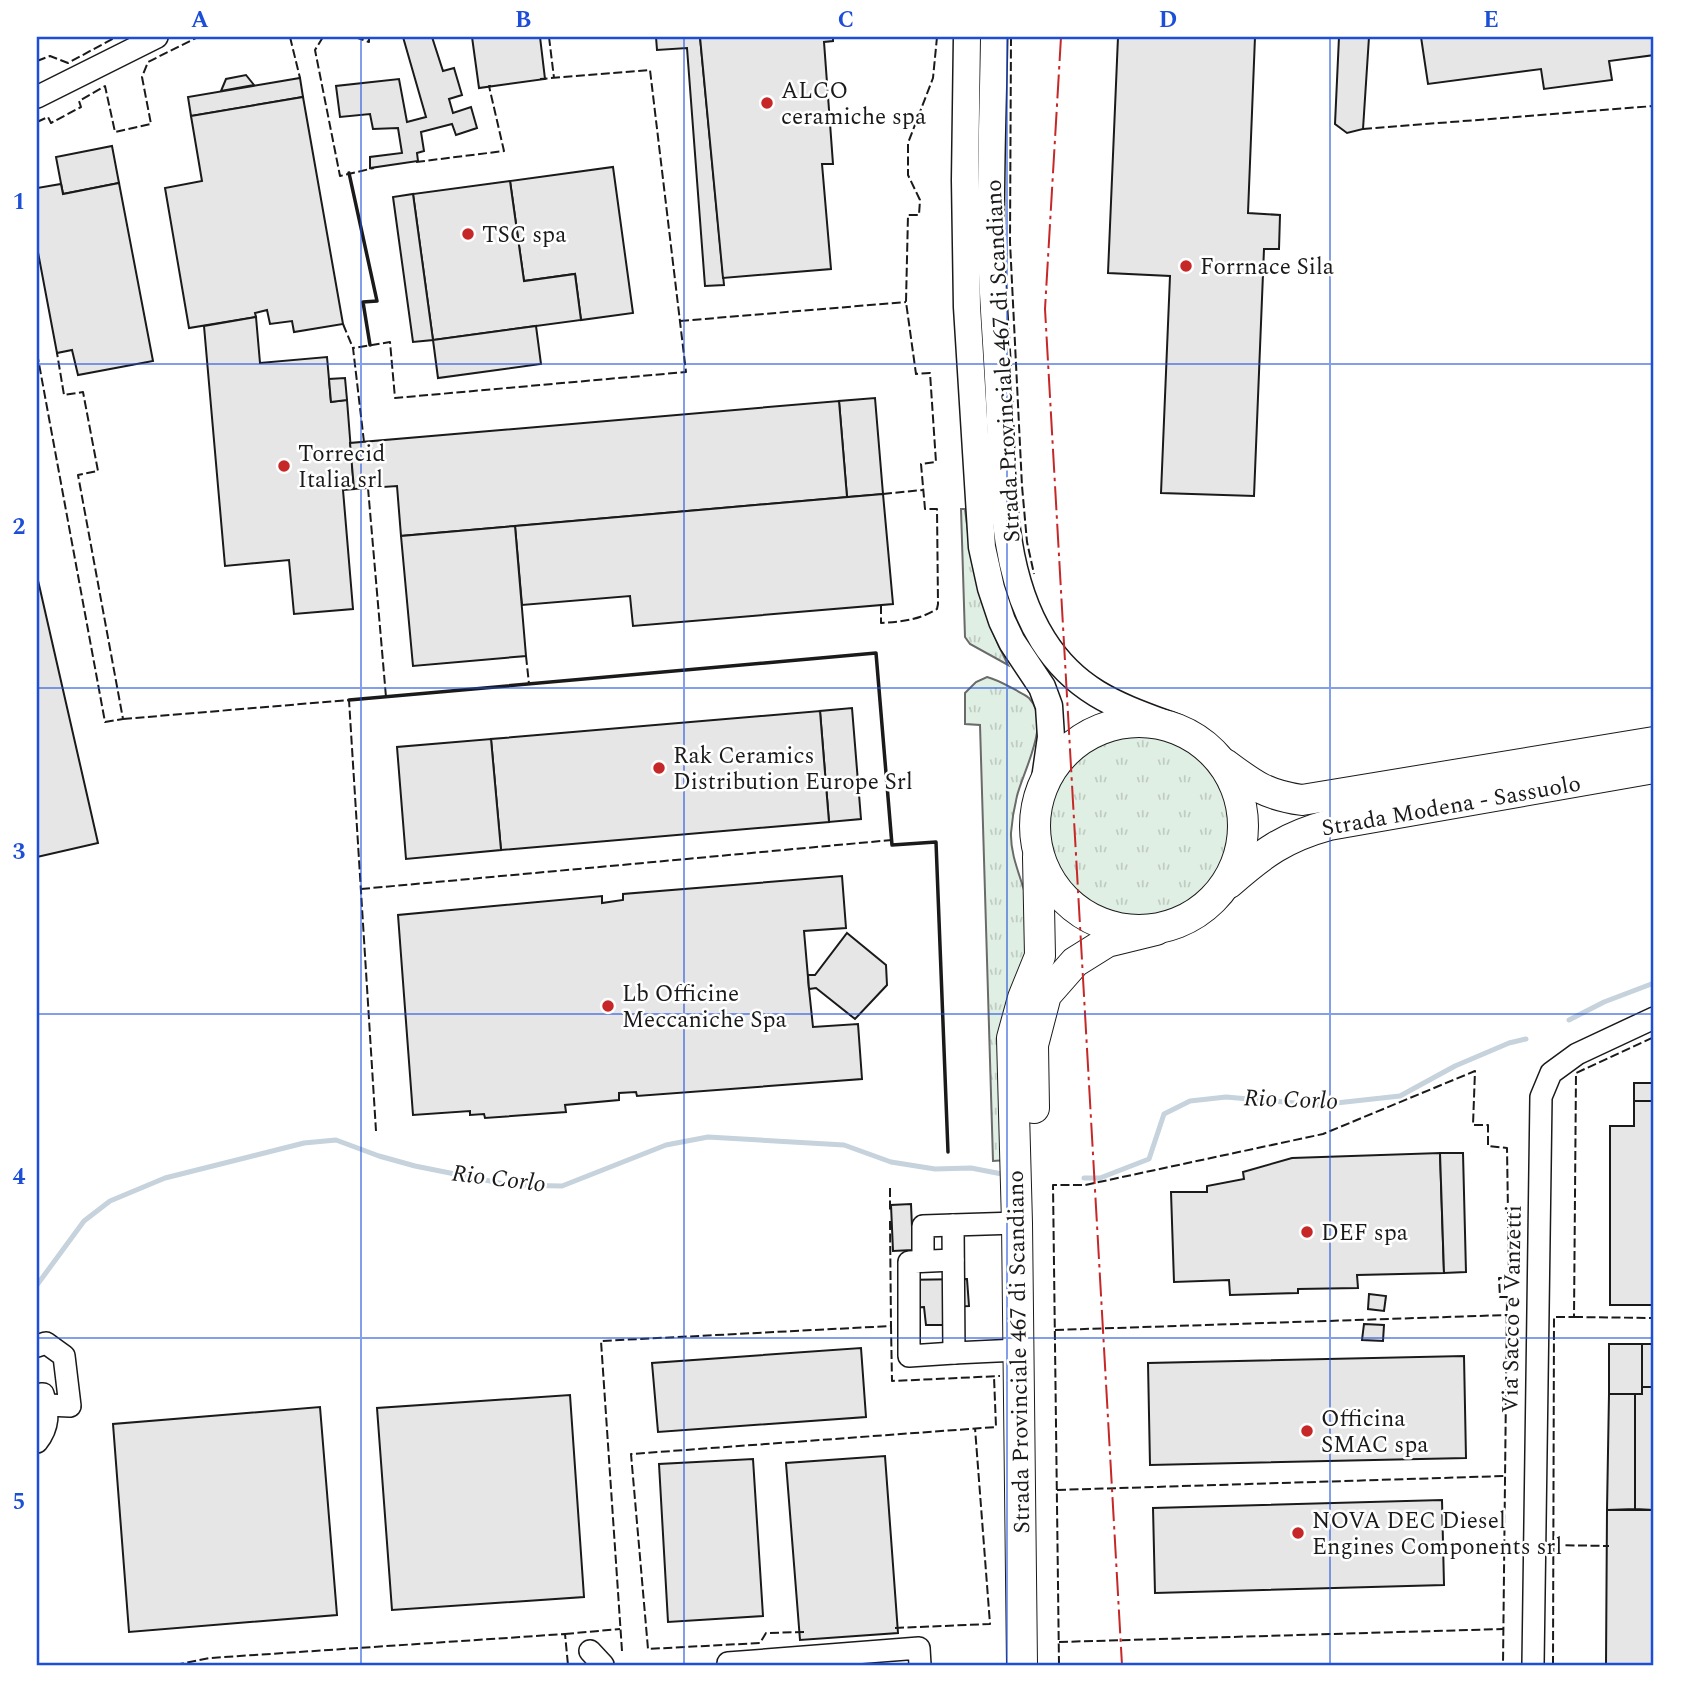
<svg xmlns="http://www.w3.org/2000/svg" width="1691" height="1702" font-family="Spectral,serif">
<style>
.grass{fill:url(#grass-tufts);stroke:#6a6a6a;stroke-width:2}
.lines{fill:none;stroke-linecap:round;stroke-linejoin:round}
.stream{stroke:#c6d2dc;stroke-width:5}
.building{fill:#e6e6e6;stroke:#1a1a1a;stroke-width:2}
.minor-casing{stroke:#1a1a1a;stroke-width:24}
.major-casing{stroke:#1a1a1a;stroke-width:29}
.highway-casing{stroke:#1a1a1a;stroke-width:32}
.minor{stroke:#fff;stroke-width:21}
.major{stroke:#fff;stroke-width:26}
.highway{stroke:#fff;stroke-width:30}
.fence{stroke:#1a1a1a;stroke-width:2;stroke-dasharray:9 3.5;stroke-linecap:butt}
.wall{stroke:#1a1a1a;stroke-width:3.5}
.power{stroke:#c62828;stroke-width:2;stroke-dasharray:24 5 3.5 5;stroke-linecap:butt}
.grid{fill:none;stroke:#1d4ed8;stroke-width:2;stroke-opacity:0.55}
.poi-dot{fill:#c62828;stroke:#fff;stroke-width:2.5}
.labels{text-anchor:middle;stroke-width:5;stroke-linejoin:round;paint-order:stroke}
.poi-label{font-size:23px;fill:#1a1a1a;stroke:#fff;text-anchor:start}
.street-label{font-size:23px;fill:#1a1a1a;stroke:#fff}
.water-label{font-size:24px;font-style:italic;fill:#1a1a1a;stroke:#fff}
.neatline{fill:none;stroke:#1d4ed8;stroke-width:2.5}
.grid-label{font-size:23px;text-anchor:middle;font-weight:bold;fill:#1d4ed8}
</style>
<defs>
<pattern id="grass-tufts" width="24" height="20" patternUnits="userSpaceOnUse" patternTransform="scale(1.75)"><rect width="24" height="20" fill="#e0efe3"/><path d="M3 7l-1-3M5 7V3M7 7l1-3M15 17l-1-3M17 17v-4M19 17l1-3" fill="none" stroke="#c0ccc2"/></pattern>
</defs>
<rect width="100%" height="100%" fill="#fff"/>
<g class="grass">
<path d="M961,509H965C972,568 980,611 1008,665L970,644L965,637Z"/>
<path d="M987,677C998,680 1006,685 1016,690C1020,693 1026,695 1029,698C1052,722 1023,771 1017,796C1014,808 1012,820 1011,833C1010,861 1027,888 1030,916L1007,1160L993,1161L980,725L965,724V693L976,682Z"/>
<circle cx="1138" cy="827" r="93"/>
</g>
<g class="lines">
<g class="stream">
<polyline points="1569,1020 1604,1002 1654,983"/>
<polyline points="1084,1178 1100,1178 1149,1159 1164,1114 1190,1101 1226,1097 1318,1105 1400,1096 1455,1066 1509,1043 1526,1039"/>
<polyline points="37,1285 84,1221 110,1201 165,1178 304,1143 336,1140 379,1156 415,1166 510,1185 562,1186 666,1145 708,1137 844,1145 891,1162 935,1169 971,1168 1002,1174"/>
</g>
</g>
<g class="building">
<polygon points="403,37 432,37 443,71 454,68 462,95 449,99 453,113 471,107 477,128 456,135 452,124 421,132 424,151 417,153 418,161 370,168 370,157 402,153 398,128 373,129 370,114 340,117 336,86 399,79 407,122 426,117"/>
<polygon points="472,37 540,37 545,79 479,88"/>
<polygon points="656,37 700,37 724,285 705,286 687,48 657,50"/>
<polygon points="700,37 833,37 833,41 824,42 833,164 822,164 831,269 723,278"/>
<polygon points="1118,37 1255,37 1248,213 1280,215 1279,249 1264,249 1254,496 1161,493 1170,276 1108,273"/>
<polygon points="1339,37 1369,37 1363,129 1347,133 1335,124"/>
<polygon points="1421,37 1654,37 1654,55 1609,61 1612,80 1544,89 1541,69 1428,84"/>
<polygon points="246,75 254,85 221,91 226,79"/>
<polygon points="300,78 303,97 191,116 188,97"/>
<polygon points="303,97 343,324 294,332 292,321 270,324 267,310 255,313 256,317 189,328 165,188 202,181 191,116"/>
<polygon points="112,146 119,183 63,194 56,157"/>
<polygon points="613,167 633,313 581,320 575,274 524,281 510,181"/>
<polygon points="510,181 524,281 575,274 581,320 433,340 413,194"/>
<polygon points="119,183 153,361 78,375 72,350 57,353 37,247 37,188 61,184 63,194"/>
<polygon points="413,194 433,340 413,342 393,197"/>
<polygon points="256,317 260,363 327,357 331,402 347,400 354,489 343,490 353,609 294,614 289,560 225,566 204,326"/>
<polygon points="536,326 541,364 438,378 433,340"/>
<polygon points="345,378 347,400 331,402 329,379"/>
<polygon points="875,398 883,494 847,497 839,401"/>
<polygon points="839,401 847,497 401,536 397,486 354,489 350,443"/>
<polygon points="883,494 893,604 633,626 630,596 522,605 515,526"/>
<polygon points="515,526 526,656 413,666 401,536"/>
<polygon points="37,576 98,843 37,857"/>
<polygon points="852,708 861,819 829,822 820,711"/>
<polygon points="820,711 829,822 501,850 491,739"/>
<polygon points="491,739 501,850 406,859 397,747"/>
<polygon points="842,876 846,928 804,931 809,989 813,1027 858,1024 862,1079 637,1096 636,1092 619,1093 619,1100 565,1105 566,1112 485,1118 484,1114 470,1115 470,1111 413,1115 398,915 602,896 602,903 623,900 623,894"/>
<polygon points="847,933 886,965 887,985 855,1019 816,988 809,989 808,975 815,975"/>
<rect x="1634" y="1083" width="20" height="18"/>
<polygon points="1634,1101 1654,1101 1654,1305 1610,1305 1610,1126 1634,1126"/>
<polygon points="1440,1153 1444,1273 1357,1275 1358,1288 1298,1289 1298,1293 1230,1295 1229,1280 1174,1282 1171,1192 1207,1192 1207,1186 1244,1179 1243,1172 1292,1158"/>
<polygon points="1440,1153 1463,1153 1466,1272 1444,1273"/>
<polygon points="911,1204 913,1250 893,1251 891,1205"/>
<polygon points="967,1279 969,1306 945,1307 945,1325 926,1325 924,1307 902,1308 900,1280"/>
<polygon points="1369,1294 1386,1296 1384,1311 1368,1309"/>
<polygon points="1364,1324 1384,1325 1383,1341 1362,1340"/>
<rect x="1609" y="1344" width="33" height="50"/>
<rect x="1642" y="1344" width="12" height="43"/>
<polygon points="861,1348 866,1417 658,1432 652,1363"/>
<polygon points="1464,1356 1466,1458 1150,1465 1148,1363"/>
<polygon points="1642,1387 1654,1387 1654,1510 1635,1509 1635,1394 1642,1394"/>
<polygon points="1609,1394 1635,1394 1635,1509 1607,1510"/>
<polygon points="570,1395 584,1597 392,1610 377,1408"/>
<polygon points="320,1407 337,1615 129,1632 113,1424"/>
<polygon points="885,1456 898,1633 800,1640 786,1463"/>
<polygon points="753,1459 763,1616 668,1622 659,1464"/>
<polygon points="1442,1500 1444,1585 1155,1593 1153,1508"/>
<polygon points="1607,1510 1654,1510 1654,1665 1606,1665"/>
</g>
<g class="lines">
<g class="minor-casing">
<g id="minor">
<polyline points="37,97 157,37"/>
<polyline points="1017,1223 953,1225 954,1353 1018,1350"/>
<polyline points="953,1260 909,1262 909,1356 954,1353"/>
<polyline points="923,1261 923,1226 953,1225"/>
<polyline points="37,1346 46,1343 64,1356 70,1406 47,1405"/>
<path d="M37,1442C49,1427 49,1412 43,1394H41"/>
<polyline points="590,1651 603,1665"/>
<polyline points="728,1663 919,1648 920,1665"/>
<polyline points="1533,1665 1541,1097 1551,1073 1577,1054 1654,1018"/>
</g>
</g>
<g class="major-casing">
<g id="major">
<polyline points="967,37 965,180 967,307 982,547 991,588 1002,621 1012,642 1042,687 1049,706 1051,737 1045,779"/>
<path d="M994,37C993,106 990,175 991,244C992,295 997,347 999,398C1003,478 999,570 1043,640C1077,694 1121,707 1177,728"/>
</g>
</g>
<g class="highway-casing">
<g id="highway">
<circle cx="1139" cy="826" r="104"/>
<path d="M1225,764C1253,785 1266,795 1302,800L1654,742"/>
<path d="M1229,883C1263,853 1285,837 1329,825L1654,768"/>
<polyline points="1034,1108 1033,1045 1046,995 1075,962 1107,942 1156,930"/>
<polyline points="1022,1665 1017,1223 1012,1038 1023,998 1040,956 1038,857"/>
</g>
</g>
<use href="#minor" class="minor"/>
<use href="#major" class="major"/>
<use href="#highway" class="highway"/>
<g class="fence">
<polyline points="290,37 300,78"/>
<polyline points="323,37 315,50 340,176 374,168"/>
<polyline points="355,37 369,42 369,37"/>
<polyline points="549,37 554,78"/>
<polyline points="1011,37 1010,242 1022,486 1027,542 1034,574"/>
<polyline points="37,61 50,56 68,63 116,37"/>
<polyline points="37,122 48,117 51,123 81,107 79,101 105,86 115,132 151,124 142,77 148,62 198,37"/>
<polyline points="1363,129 1654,106"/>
<polyline points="416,162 504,151 489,86 491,86"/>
<polyline points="680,321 906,302"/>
<polyline points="343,324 353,348"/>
<polyline points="37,353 105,722 123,719 78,475 98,471 83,392 64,395 57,353"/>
<polyline points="364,442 353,348 390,342 395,398 686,372 650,70 540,79"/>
<polyline points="368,488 386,697"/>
<polyline points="883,494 923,490"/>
<path d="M881,605V623C901,622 919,620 937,609L938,604L937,509H925L921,464L936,462L930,373L916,374L906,302L908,215H919L920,200L908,175V143L933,78L937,37"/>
<polyline points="526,656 529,684"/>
<polyline points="123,719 349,700 376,1131"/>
<polyline points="361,889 892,840"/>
<polyline points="890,1188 890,1210"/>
<polyline points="890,1221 891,1326"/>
<polyline points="1574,1317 1654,1318"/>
<polyline points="1055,1330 1507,1315"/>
<polyline points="1057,1490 1505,1476"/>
<polyline points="1553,1545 1609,1546"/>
<polyline points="895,1628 990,1624 975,1428"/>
<polyline points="804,1632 766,1633 760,1643 648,1649 631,1454 996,1427 994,1377"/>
<polyline points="565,1634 620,1629"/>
<polyline points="1059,1642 1503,1629"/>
<polyline points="622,1651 601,1341 891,1326 892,1381 1000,1376"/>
<polyline points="175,1665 210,1658 565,1634 568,1665"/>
<polyline points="1059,1665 1053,1185 1085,1185 1323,1134 1475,1071 1473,1125 1488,1125 1488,1146 1507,1148 1509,1278 1499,1278 1500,1297 1507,1297 1503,1665"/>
<polyline points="1553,1665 1554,1317 1574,1317 1576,1073 1654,1037"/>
</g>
<g class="wall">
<polyline points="349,173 377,301 363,302 370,345"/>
<polyline points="349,700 876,653 892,845 936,842 948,1152"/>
</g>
<polyline class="power" points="1061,37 1045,309 1122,1665"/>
</g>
<path class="grid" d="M361,37V1665M684,37V1665M1007,37V1665M1330,37V1665M37,364H1654M37,688H1654M37,1014H1654M37,1338H1654"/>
<g class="poi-dot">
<circle cx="767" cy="103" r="7"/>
<circle cx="468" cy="234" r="7"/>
<circle cx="1186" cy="266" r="7"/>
<circle cx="284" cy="466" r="7"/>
<circle cx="659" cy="768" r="7"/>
<circle cx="608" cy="1006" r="7"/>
<circle cx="1307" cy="1232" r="7"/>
<circle cx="1307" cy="1431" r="7"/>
<circle cx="1298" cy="1533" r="7"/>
</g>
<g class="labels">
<g class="poi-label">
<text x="781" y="98">ALCO<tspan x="781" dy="26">ceramiche spa</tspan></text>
<text x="482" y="242">TSC spa</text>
<text x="1200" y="274">Forrnace Sila</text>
<text x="298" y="461">Torrecid<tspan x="298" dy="26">Italia srl</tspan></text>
<text x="673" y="763">Rak Ceramics<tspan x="673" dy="26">Distribution Europe Srl</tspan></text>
<text x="622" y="1001">Lb Officine<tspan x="622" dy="26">Meccaniche Spa</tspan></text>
<text x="1321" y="1240">DEF spa</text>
<text x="1321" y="1426">Officina<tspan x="1321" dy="26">SMAC spa</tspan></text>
<text x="1312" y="1528">NOVA DEC Diesel<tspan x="1312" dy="26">Engines Components srl</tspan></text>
</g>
<g class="street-label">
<text transform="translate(1002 361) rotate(-93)" y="8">Strada Provinciale 467 di Scandiano</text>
<text transform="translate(1451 805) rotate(-10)" y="8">Strada Modena - Sassuolo</text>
<text transform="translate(1511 1309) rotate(-89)" y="8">Via Sacco e Vanzetti</text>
<text transform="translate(1018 1352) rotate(-91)" y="8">Strada Provinciale 467 di Scandiano</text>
</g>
<g class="water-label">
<text transform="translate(1291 1099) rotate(2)" y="8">Rio Corlo</text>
<text transform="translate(499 1178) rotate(7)" y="8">Rio Corlo</text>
</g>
</g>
<rect width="1691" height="1702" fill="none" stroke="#ffffff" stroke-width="77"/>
<rect x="38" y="38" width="1614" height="1626" class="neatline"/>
<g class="grid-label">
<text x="200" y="27">A</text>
<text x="523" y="27">B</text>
<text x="846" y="27">C</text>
<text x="1168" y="27">D</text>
<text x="1491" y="27">E</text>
<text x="19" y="209">1</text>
<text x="19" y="534">2</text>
<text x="19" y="859">3</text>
<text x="19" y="1184">4</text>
<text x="19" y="1509">5</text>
</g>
</svg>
